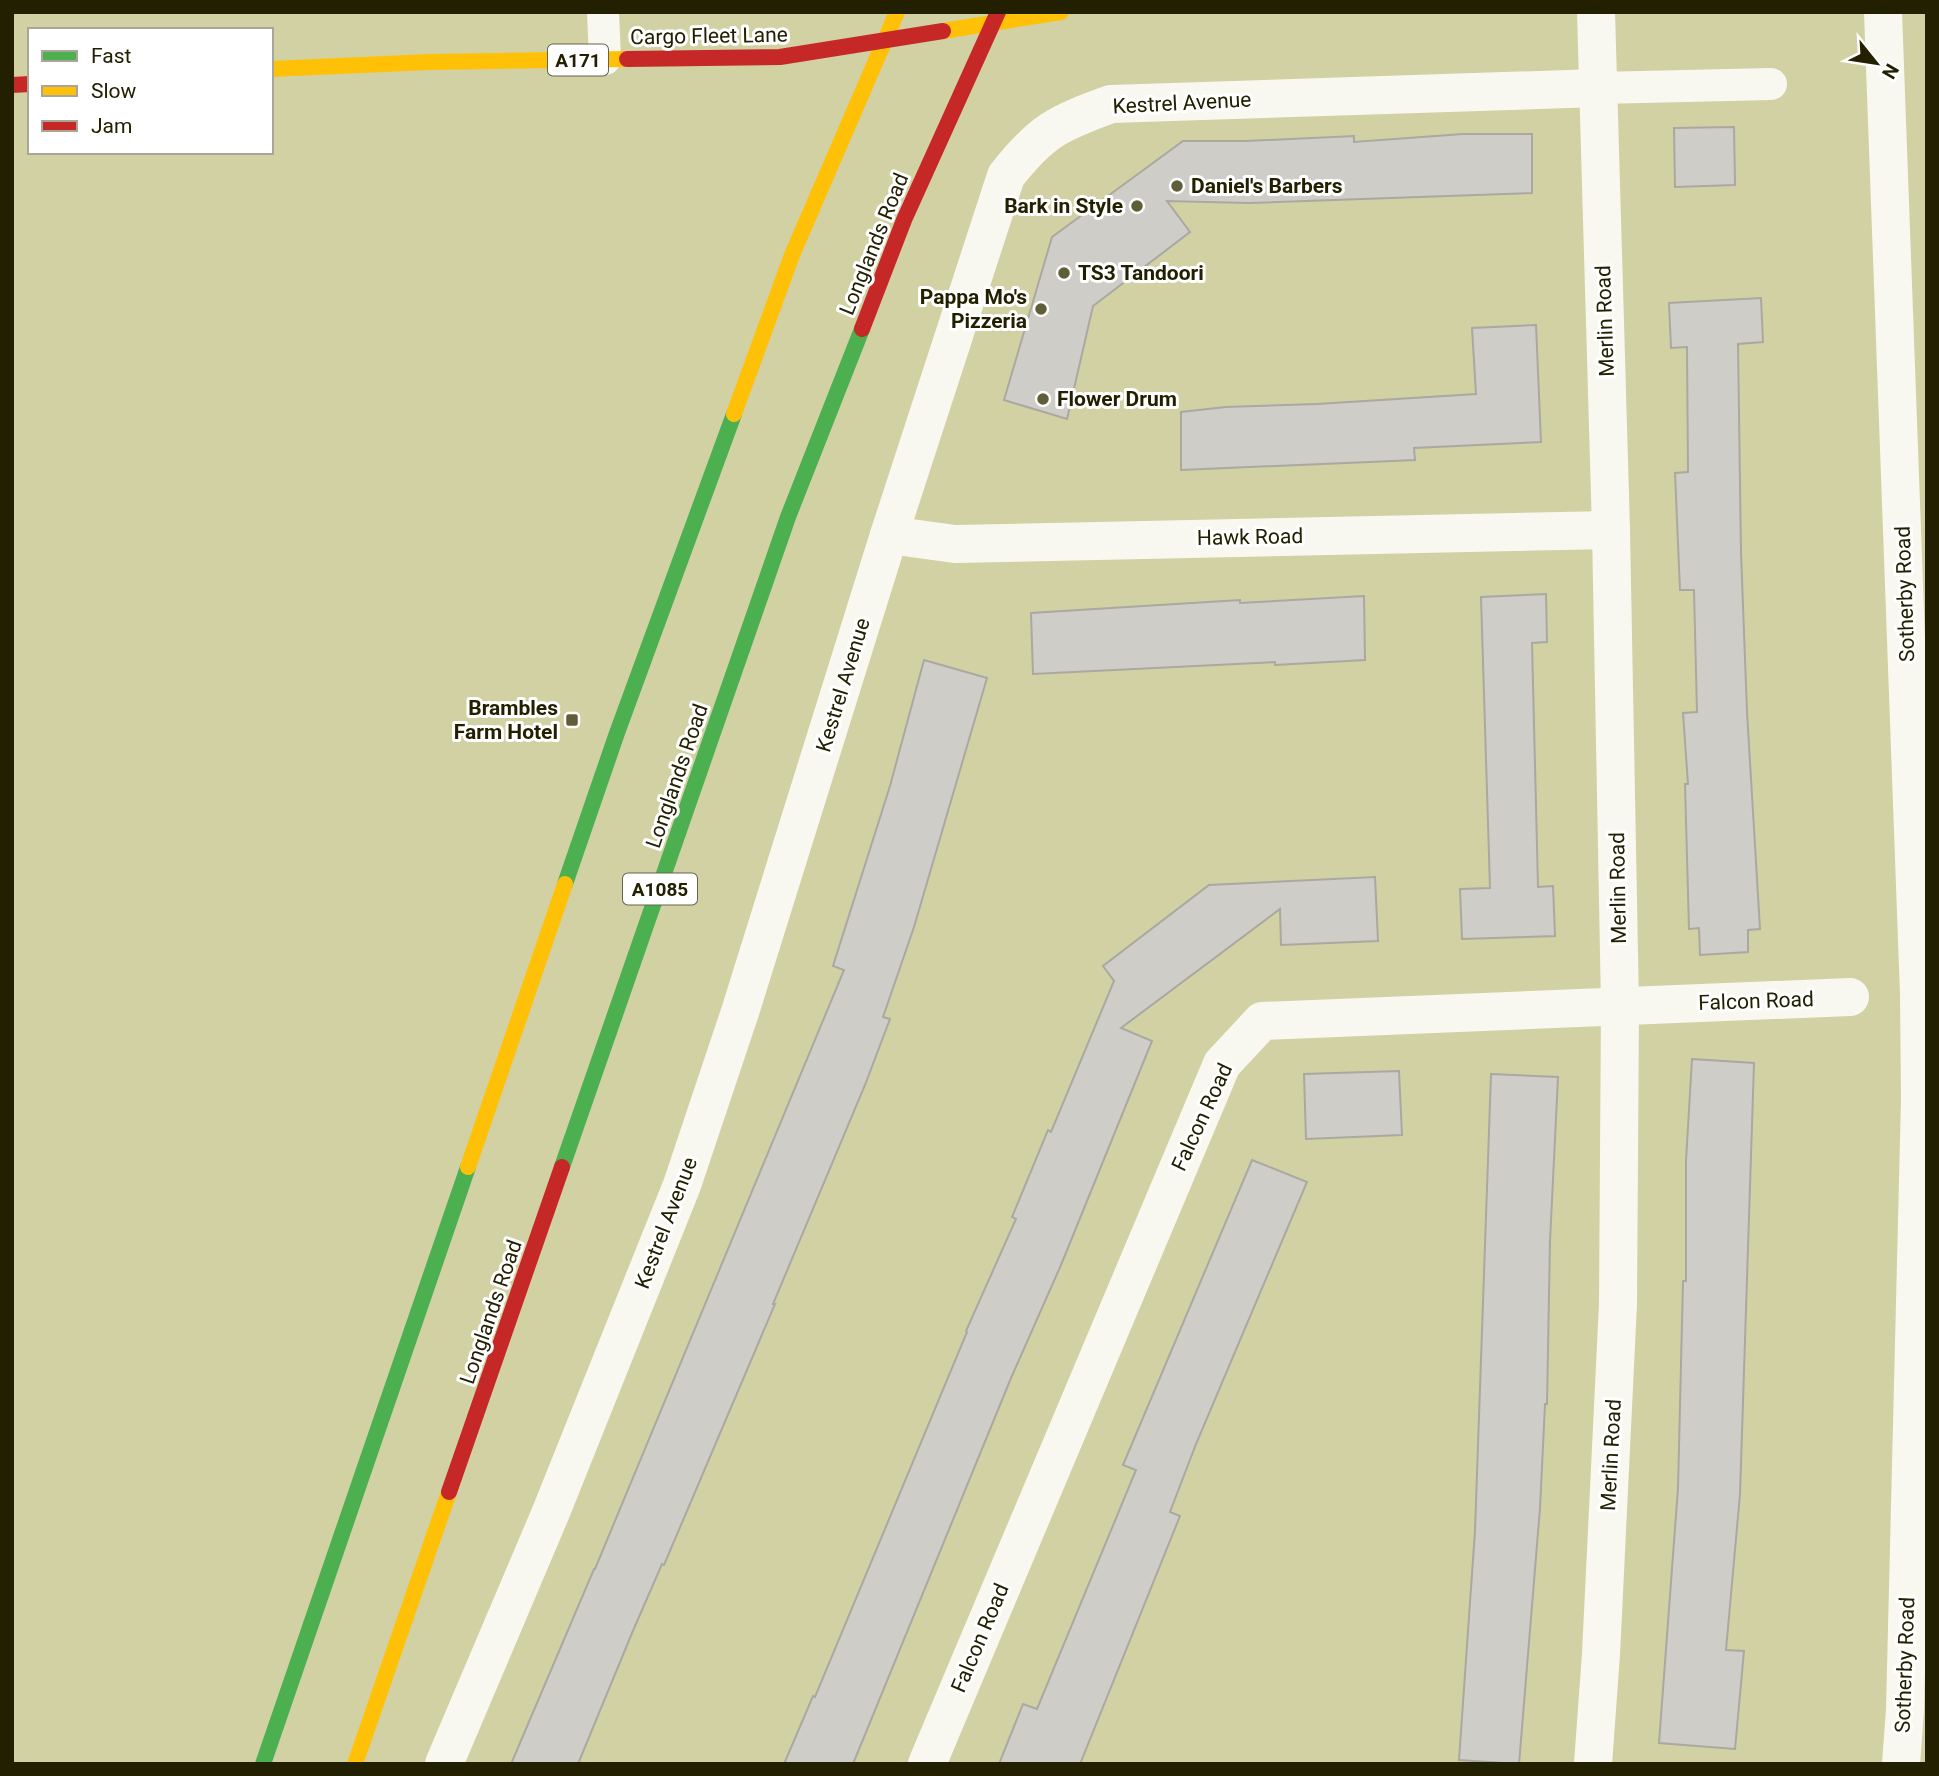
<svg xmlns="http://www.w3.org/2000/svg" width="1939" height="1776" font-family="Roboto,sans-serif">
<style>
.building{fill:#cfcdc8;stroke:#a9a8a1;stroke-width:2}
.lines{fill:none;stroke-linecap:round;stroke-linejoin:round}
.lane{stroke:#f8f8f1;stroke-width:32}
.street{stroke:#f8f8f1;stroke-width:38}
.fast{stroke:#4caf50;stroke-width:16}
.slow{stroke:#ffc107;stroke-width:16}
.jam{stroke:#c62828;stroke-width:16}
.poi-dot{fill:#605e39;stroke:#fff;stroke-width:2.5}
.labels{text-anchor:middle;stroke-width:6;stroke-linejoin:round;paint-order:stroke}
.shield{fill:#fff;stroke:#64634c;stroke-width:2}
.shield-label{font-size:19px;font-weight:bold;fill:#222000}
.street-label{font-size:21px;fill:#222000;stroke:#fff}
.poi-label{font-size:21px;font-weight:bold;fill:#222000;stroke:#fff;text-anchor:start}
</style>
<rect width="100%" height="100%" fill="#d2d1a4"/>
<g class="building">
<polygon points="1734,127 1735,185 1675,187 1674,128"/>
<polygon points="1463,134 1532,134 1532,193 1249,203 1167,201 1190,232 1093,306 1067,419 1004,400 1052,237 1183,141 1246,141 1354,136 1354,142"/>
<polygon points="1761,298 1763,342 1738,344 1741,553 1747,712 1760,929 1748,930 1748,952 1700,955 1699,928 1689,929 1685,784 1688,784 1683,713 1697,712 1694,590 1680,590 1675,473 1688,472 1687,347 1671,348 1669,303"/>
<polygon points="1536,325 1541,442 1414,448 1415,460 1181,470 1181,412 1226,407 1317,404 1476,394 1472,328"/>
<polygon points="1546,594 1547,642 1532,643 1538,887 1553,886 1555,936 1462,939 1460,889 1490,888 1481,597"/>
<polygon points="1364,596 1365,660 1275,665 1275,662 1033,674 1031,613 1240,600 1240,603"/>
<polygon points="924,660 987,678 914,927 883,1017 890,1019 865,1085 773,1304 775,1304 664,1565 662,1564 632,1633 578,1764 511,1764 594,1569 595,1569 844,970 833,966 890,786"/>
<polygon points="1375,877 1378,941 1281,945 1280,909 1121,1028 1152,1041 1061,1265 1011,1378 853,1764 784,1764 813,1696 815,1697 967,1332 966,1331 1016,1219 1012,1217 1048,1130 1051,1132 1114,981 1103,966 1209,885"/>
<polygon points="1692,1059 1754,1063 1740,1494 1726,1650 1744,1651 1735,1749 1659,1743 1678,1488 1683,1281 1686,1281 1686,1161"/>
<polygon points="1399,1071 1402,1135 1306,1139 1304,1074"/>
<polygon points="1491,1074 1558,1077 1550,1241 1547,1404 1545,1404 1540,1508 1519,1764 1459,1760 1475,1531"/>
<polygon points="1252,1160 1307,1182 1196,1444 1170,1512 1180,1516 1080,1764 999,1764 1023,1704 1037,1709 1136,1470 1123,1465"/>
</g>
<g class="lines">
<g class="lane">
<polyline points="603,12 605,59"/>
<polyline points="1598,88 1771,84"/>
</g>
<g class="street">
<polyline points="1883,12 1919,994 1920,1099 1905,1710 1901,1764"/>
<polyline points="889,535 955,544 1611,530"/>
<path d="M444,1764L551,1512L682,1185L740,1012L889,535L1006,176C1041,131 1058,123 1111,104L1598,88"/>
<polyline points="927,1764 1222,1064 1262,1021 1850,997"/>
<polyline points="1593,1764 1601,1654 1618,1304 1620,1006 1611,530 1596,12"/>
</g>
<g class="fast">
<polyline points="565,884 617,733 734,414"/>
<polyline points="562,1167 788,517 862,329"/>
<polyline points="263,1764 468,1167"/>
</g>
<g class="slow">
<polyline points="943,31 1061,12"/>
<polyline points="271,69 430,62 627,59"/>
<polyline points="734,414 792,255 897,12"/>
<polyline points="468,1167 565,884"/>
<polyline points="355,1764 449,1492"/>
</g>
<g class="jam">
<polyline points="627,59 780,57 943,31"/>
<polyline points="12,85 30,84"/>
<polyline points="862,329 904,220 998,12"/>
<polyline points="449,1492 562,1167"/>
</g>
</g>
<g class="poi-dot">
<circle cx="1177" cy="186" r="7"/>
<circle cx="1137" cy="206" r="7"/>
<circle cx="1064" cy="273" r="7"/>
<circle cx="1041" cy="309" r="7"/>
<circle cx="1043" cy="399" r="7"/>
<rect x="565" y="713" width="14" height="14" rx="3.5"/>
</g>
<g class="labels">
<g class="shield">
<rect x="548" y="44.5" width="60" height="31" rx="5"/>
<rect x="623" y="873.5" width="74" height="31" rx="5"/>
</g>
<g class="shield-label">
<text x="578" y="67">A171</text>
<text x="660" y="896">A1085</text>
</g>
<g class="street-label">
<text transform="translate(709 36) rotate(-1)" y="7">Cargo Fleet Lane</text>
<text transform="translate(1182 103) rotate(-3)" y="7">Kestrel Avenue</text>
<text transform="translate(874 244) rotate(-68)" y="7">Longlands Road</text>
<text transform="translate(1605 321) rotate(-92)" y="7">Merlin Road</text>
<text transform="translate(1250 537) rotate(-1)" y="7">Hawk Road</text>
<text transform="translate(1905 594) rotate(-92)" y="7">Sotherby Road</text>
<text transform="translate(843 685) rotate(-73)" y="7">Kestrel Avenue</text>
<text transform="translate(677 776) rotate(-71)" y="7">Longlands Road</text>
<text transform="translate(1618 888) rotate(-91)" y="7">Merlin Road</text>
<text transform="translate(1756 1001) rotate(-2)" y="7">Falcon Road</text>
<text transform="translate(1202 1117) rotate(-65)" y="7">Falcon Road</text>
<text transform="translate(666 1223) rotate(-69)" y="7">Kestrel Avenue</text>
<text transform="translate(491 1312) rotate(-71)" y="7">Longlands Road</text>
<text transform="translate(1611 1455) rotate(-87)" y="7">Merlin Road</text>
<text transform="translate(980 1638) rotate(-67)" y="7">Falcon Road</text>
<text transform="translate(1905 1665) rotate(-88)" y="7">Sotherby Road</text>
</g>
<g class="poi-label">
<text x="1191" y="193">Daniel's Barbers</text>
<text x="1123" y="213" text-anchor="end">Bark in Style</text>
<text x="1078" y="280">TS3 Tandoori</text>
<text x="1027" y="304" text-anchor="end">Pappa Mo's<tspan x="1027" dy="24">Pizzeria</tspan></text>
<text x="1057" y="406">Flower Drum</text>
<text x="558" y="715" text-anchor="end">Brambles<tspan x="558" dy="24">Farm Hotel</tspan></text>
</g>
</g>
<rect width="1939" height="1776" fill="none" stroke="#222000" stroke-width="28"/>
<rect x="28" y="28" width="245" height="126" fill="#ffffff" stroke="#a7a699" stroke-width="2"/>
<rect x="42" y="51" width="35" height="10" fill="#4caf50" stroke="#a7a699" stroke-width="2"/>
<text x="91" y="63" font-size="21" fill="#222000">Fast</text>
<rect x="42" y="86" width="35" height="10" fill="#ffc107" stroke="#a7a699" stroke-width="2"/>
<text x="91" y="98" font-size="21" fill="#222000">Slow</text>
<rect x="42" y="121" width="35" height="10" fill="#c62828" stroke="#a7a699" stroke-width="2"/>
<text x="91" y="133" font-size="21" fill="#222000">Jam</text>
<g transform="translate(1876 63) rotate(120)" stroke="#ffffff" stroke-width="5" paint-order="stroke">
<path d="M0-5L12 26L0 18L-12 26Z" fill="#222000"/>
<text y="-10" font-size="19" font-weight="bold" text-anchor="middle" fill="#222000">N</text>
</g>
</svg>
